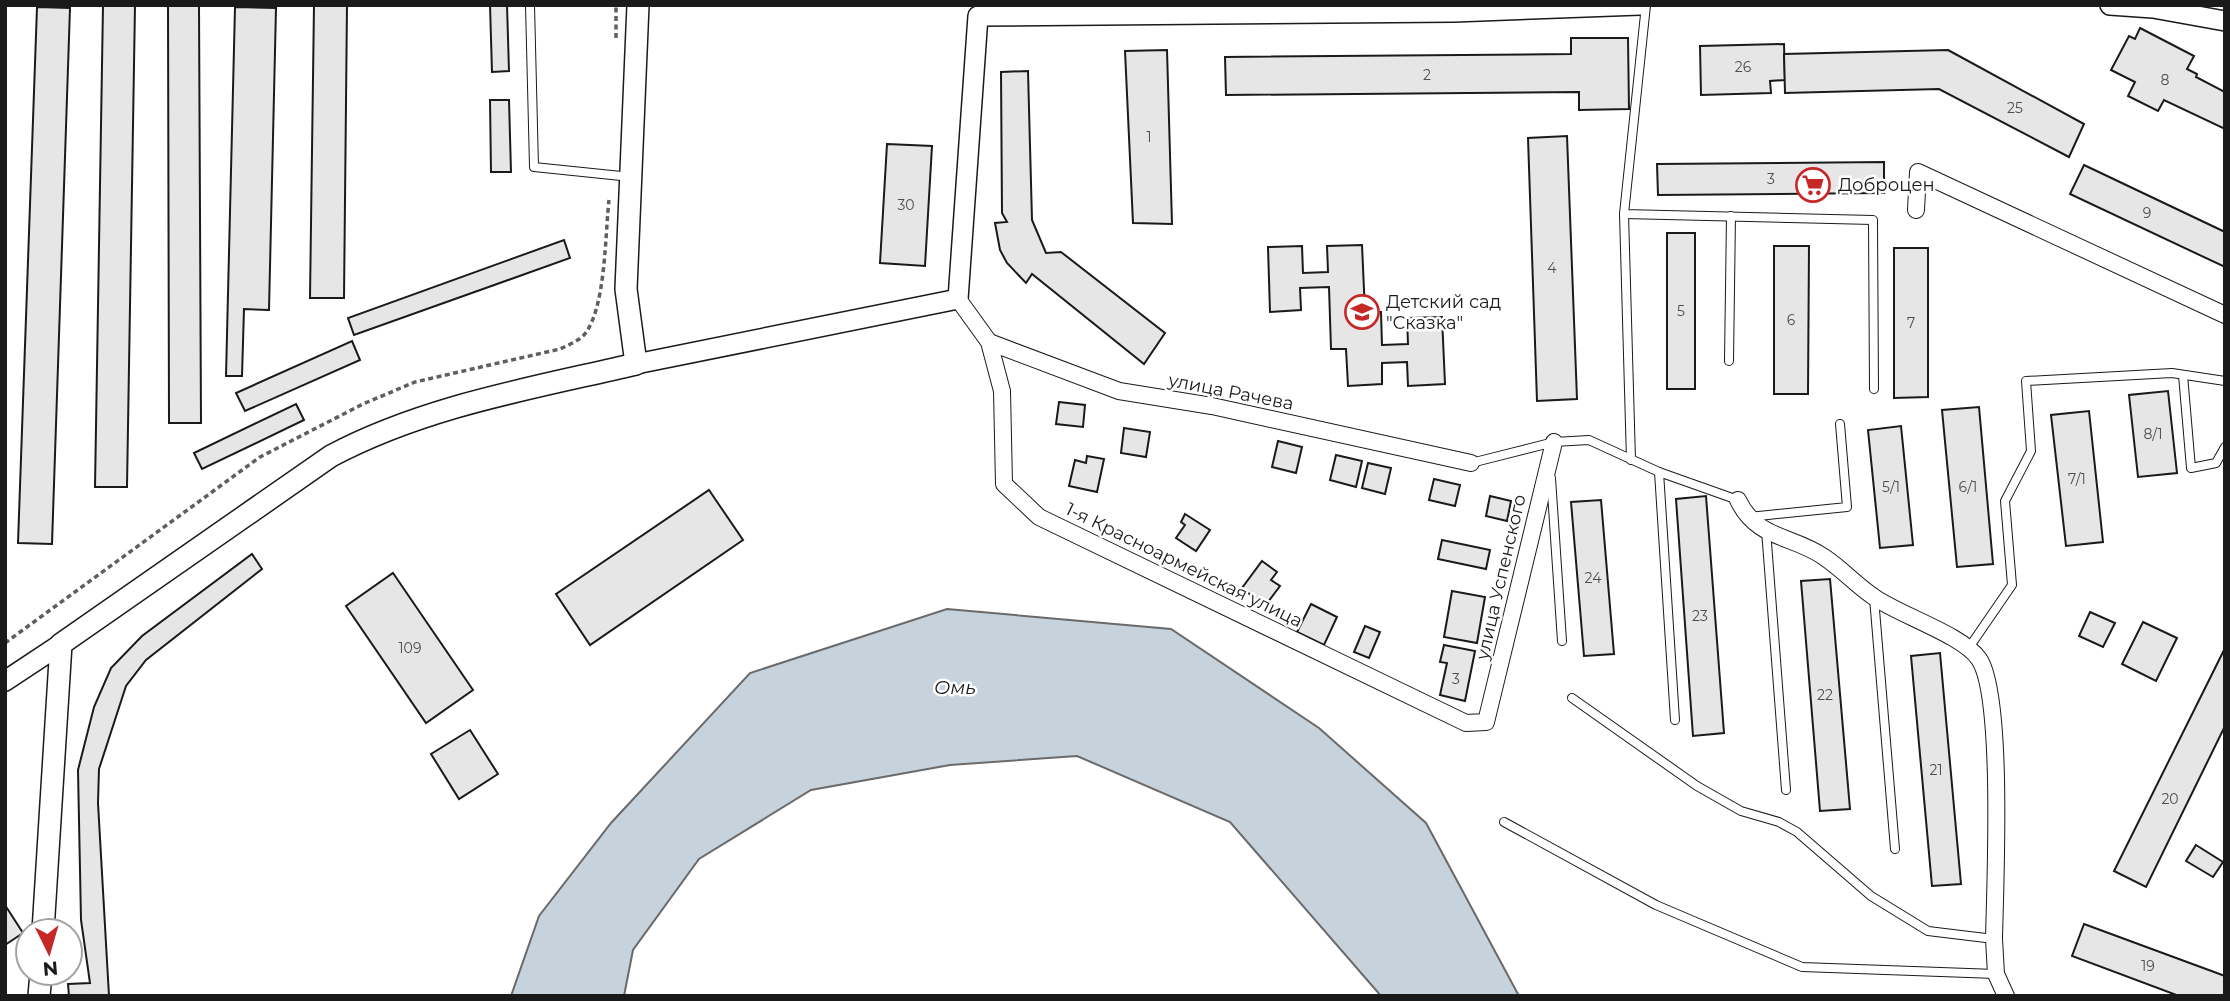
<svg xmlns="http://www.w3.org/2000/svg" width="2230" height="1001" font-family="Montserrat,sans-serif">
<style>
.water{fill:#c6d2dc;stroke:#6a6a6a;stroke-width:2}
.building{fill:#e6e6e6;stroke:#1a1a1a;stroke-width:2}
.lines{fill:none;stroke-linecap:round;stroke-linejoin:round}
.service-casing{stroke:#1a1a1a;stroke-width:10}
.minor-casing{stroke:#1a1a1a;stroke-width:18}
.tertiary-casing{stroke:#1a1a1a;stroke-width:22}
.secondary-casing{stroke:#1a1a1a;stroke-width:24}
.path{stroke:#5f5f5f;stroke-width:3.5;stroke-dasharray:5 3.5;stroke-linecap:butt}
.service{stroke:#fff;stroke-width:8}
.minor{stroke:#fff;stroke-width:16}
.tertiary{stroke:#fff;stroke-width:19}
.secondary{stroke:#fff;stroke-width:21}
.labels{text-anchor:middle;stroke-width:5;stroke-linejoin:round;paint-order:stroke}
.number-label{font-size:14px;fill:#4d4d4d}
.poi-label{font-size:18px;fill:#1a1a1a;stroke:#fff;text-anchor:start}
.street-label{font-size:18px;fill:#1a1a1a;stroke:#fff}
.water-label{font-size:19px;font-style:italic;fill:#1a1a1a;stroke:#fff}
</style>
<rect width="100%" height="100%" fill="#fff"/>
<polygon class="water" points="947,609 1171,629 1319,728 1426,823 1519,996 1381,996 1230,822 1077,756 950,765 811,790 699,859 633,950 624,996 511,996 539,916 611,823 750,673"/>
<g class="building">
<polygon points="103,5 135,5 127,487 95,487"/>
<polygon points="168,5 199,5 201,423 169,423"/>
<polygon points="314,5 347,5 344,298 310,298"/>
<polygon points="490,5 507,5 509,71 492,72"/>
<polygon points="37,7 70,8 52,544 18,543"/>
<polygon points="235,7 276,8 269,310 244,309 242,376 226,376"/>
<polygon points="2140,28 2194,56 2187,69 2197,74 2196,77 2225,92 2225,129 2164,100 2158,111 2128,96 2135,82 2111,70 2129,36 2135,39"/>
<polygon points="1571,38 1628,38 1629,109 1579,110 1579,92 1226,95 1225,57 1571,54"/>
<polygon points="1784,44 1785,80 1770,81 1771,93 1701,95 1700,46"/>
<polygon points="1167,50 1172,224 1133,223 1125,51"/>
<polygon points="1948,50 2084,124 2069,157 1939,89 1785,93 1784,54"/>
<polygon points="1028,71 1032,220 1046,253 1061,252 1165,333 1144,364 1032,274 1026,283 1007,263 1000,250 995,223 1007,222 1002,213 1001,72"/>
<polygon points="490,100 509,100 511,172 491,172"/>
<polygon points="1567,136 1577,399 1537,401 1528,138"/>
<polygon points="887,144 932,146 925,266 880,263"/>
<polygon points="1884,162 1884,193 1658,195 1657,164"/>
<polygon points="2084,165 2225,232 2225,267 2070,194"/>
<rect x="1667" y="233" width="28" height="156"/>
<polygon points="564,240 570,258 354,335 348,318"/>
<polygon points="1362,245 1365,312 1381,312 1382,345 1408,344 1407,318 1442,317 1445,384 1408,386 1407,362 1382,363 1382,384 1348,386 1346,349 1331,349 1329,287 1300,288 1301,310 1270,312 1268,247 1302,246 1303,273 1328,272 1327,246"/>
<polygon points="1774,246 1809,246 1808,394 1774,394"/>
<polygon points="1894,248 1928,248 1928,397 1894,398"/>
<polygon points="352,341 360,360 245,411 236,393"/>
<polygon points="2168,391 2177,473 2138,477 2129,395"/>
<polygon points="1059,402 1085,405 1083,427 1056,424"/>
<polygon points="296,404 304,420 202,469 194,453"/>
<polygon points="1979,407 1993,564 1957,567 1942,410"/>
<polygon points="2089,411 2103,542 2066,546 2051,415"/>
<polygon points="1901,426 1913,545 1880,548 1868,430"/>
<polygon points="1124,428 1150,432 1146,457 1121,453"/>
<polygon points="1278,441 1302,447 1296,473 1272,467"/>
<polygon points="1336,455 1362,461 1356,487 1330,480"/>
<polygon points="1087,456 1104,459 1097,492 1069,486 1075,460 1086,463"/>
<polygon points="1368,463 1391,468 1385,494 1362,488"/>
<polygon points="1434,479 1460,485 1455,506 1429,500"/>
<polygon points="709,490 743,540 590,645 556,594"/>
<polygon points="1490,496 1511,501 1507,521 1486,516"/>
<polygon points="1706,496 1724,733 1693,736 1676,499"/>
<polygon points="1601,500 1614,654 1584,656 1571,502"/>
<polygon points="1185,514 1210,530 1196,551 1176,538 1185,525 1181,522"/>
<polygon points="1442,540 1490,550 1486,569 1438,559"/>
<polygon points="252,554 262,569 146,660 126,686 99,769 98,803 109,996 69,996 68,984 90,983 81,920 78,770 94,707 111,668 142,636"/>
<polygon points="1262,561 1277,572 1271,580 1280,586 1265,606 1242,588"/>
<polygon points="393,573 473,690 426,723 346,606"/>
<polygon points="1830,579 1850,809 1820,811 1801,581"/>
<polygon points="1452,591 1485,597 1477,643 1444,637"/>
<polygon points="1311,604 1337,617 1324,645 1297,632"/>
<polygon points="2090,612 2115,623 2103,647 2079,636"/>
<polygon points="2143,622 2177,638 2156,681 2122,664"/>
<polygon points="1365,626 1380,632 1369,658 1354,652"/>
<polygon points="1444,645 1475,651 1465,701 1440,695 1447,663 1440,662"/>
<polygon points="2225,648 2225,726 2146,887 2114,871"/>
<polygon points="1940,653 1961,884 1932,886 1911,656"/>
<polygon points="470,730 498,774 459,799 431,754"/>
<polygon points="2196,845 2223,862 2213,877 2186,861"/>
<polygon points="5,905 23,933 5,945"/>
<polygon points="2084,924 2225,976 2225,996 2179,996 2072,956"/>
</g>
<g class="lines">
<g class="service-casing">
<g id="service">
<polyline points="530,5 534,167 631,177"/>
<polyline points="1646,5 1624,214 1873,220 1874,389"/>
<polyline points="1624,214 1631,460"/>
<polyline points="1729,361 1731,216"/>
<polyline points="2183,375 2191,468 2216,463 2225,447"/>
<polyline points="1471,463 1554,442 1589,440 1659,472 1738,500"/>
<polyline points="1659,472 1675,720"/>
<polyline points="1551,478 1562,641"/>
<polyline points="1749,517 1847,507 1840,424"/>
<polyline points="1766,530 1786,790"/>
<polyline points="1874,598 1895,849"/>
<polyline points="1968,649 2012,585 2005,501 2031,451 2026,381 2172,373 2225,381"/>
<polyline points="1572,698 1697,786 1741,811 1779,822 1797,832 1871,896 1928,931 1994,939"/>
<polyline points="1504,822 1656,905 1802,967 1996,974"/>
</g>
</g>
<g class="minor-casing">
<g id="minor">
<polyline points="1916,210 1918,172 2225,315"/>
<polyline points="958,299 989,342 1002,391 1004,484 1039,517 1466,723 1486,722 1554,442"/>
<polyline points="989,342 1119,391 1212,406 1471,463"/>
<path d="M1738,500C1757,540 1793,535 1824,557C1842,569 1856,585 1874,597C1899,615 1963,635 1979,659C2004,696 1995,886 1994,939L1996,974L2006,996"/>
</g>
</g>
<g class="tertiary-casing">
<g id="tertiary">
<polyline points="2110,5 2153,8 2225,21"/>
<polyline points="636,364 958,299 978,16 1454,12 1640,5"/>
<polyline points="5,681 61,644"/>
</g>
</g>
<g class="secondary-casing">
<g id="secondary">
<path d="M43,931L61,644L331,456C425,406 533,388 636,364L626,289L638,5"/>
<polyline points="39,996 41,973"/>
</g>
</g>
<g class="path">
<polyline points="616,38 616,5"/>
<path d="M5,643L260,457L363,404L415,382L560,349C568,345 577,342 584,335C606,309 605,234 609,200"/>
</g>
<use href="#service" class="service"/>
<use href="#minor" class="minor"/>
<use href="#tertiary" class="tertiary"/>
<use href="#secondary" class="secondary"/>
</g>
<defs>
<g id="supermarket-ring" transform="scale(1.75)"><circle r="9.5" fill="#fff" stroke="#c62828" stroke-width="1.5"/><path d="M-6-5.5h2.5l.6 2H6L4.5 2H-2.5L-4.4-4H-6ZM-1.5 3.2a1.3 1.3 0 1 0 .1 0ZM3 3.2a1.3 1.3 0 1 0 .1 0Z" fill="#c62828"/></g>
<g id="school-ring" transform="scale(1.75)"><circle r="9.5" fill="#fff" stroke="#c62828" stroke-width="1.5"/><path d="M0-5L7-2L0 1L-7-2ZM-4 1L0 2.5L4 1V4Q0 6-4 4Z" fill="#c62828"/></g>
</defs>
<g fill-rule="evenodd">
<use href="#supermarket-ring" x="1813" y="185"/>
<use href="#school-ring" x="1362" y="312"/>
</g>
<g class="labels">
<g class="number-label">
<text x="1743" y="72">26</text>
<text x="1427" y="80">2</text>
<text x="2165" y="85">8</text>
<text x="2015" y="113">25</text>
<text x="1149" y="142">1</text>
<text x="1771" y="184">3</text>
<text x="906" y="210">30</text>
<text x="2147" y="218">9</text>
<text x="1552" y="273">4</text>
<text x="1681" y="316">5</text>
<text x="1791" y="325">6</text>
<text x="1911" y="328">7</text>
<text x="2153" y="439">8/1</text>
<text x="2077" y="484">7/1</text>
<text x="1891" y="492">5/1</text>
<text x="1968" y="492">6/1</text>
<text x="1593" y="583">24</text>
<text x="1700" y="621">23</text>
<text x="410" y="653">109</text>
<text x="1456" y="684">3</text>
<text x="1825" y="700">22</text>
<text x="1936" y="775">21</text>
<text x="2170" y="804">20</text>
<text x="2148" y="971">19</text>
</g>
<g class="poi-label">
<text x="1838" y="191">Доброцен</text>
<text x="1386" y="308">Детский сад<tspan x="1386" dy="21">"Сказка"</tspan></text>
</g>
<g class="street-label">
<text transform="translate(1231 392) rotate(11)" y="6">улица Рачева</text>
<text transform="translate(1184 565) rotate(26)" y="6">1-я Красноармейская улица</text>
<text transform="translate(1501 577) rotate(-77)" y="6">улица Успенского</text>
</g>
<g class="water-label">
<text x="955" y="694">Омь</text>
</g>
</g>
<rect width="2230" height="1001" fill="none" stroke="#1a1a1a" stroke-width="14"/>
<g transform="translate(49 952) rotate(175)"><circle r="33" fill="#ffffff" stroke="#a3a3a3" stroke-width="2"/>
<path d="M0-5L12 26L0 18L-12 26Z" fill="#c62828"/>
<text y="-10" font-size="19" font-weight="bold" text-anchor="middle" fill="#1a1a1a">N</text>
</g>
</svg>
